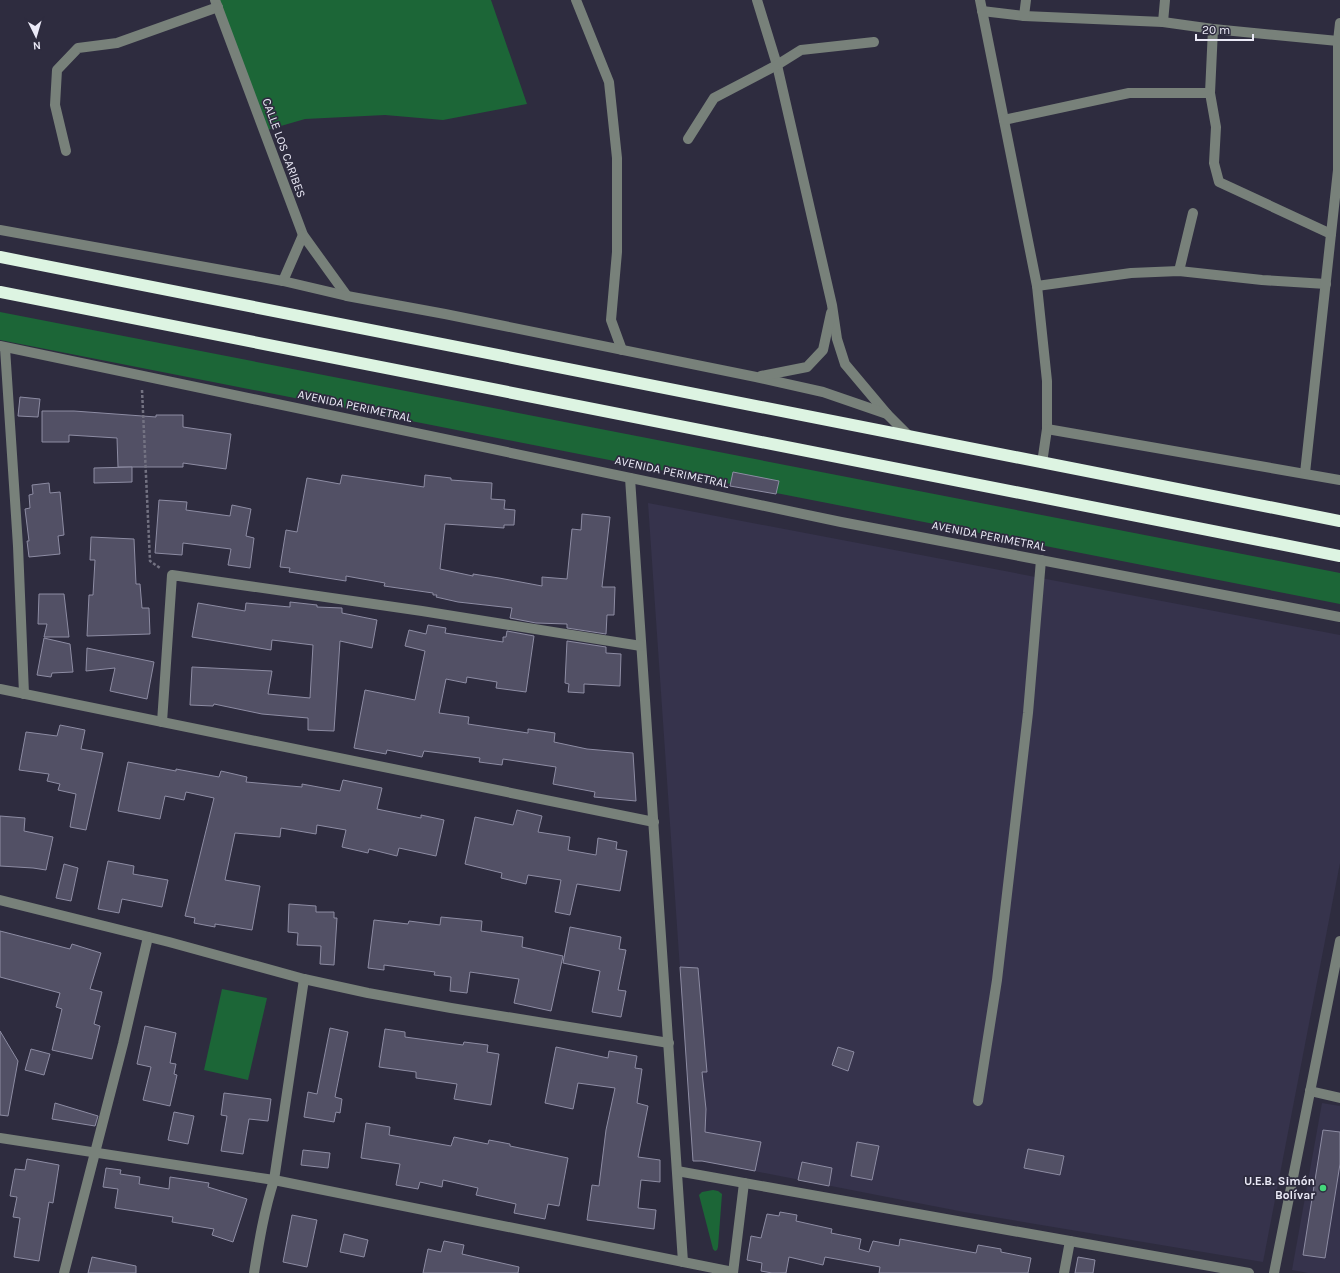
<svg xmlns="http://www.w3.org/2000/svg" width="1340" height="1273" font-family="Karla,sans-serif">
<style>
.built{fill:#36334c}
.green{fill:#1c6637}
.building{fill:#525065;stroke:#8d8ca3}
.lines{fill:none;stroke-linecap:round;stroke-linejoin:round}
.path{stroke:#737282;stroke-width:2.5;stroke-dasharray:3 2;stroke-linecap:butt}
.minor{stroke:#78817a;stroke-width:10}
.highway{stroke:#ddf4e2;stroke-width:12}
.poi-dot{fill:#44d77b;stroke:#2e2c3f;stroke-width:1.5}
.labels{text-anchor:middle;stroke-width:3.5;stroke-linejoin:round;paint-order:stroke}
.street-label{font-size:12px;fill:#ebeaf7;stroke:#2e2c3f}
.poi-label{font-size:12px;font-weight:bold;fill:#ebeaf7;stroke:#2e2c3f;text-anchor:end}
</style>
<rect width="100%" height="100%" fill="#2e2c3f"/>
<g class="built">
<polygon points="648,503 1340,635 1340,863 1263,1262 964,1212 693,1159"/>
<polygon points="1322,1103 1340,1106 1340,1273 1308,1273 1292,1270"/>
</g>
<g class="green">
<polygon points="213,0 491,0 527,104 443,120 385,115 305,119 267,130"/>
<polygon points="0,312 1340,573 1340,604 0,340"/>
<polygon points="222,989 267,998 248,1080 204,1070"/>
<polygon points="713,1190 718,1191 722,1194 718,1247 717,1250 715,1251 713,1249 699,1195 702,1192"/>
</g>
<g class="building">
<polygon points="20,397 40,399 38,417 18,416"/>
<polygon points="42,411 74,411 156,417 156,415 183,415 183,427 231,434 226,469 183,463 183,467 118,467 117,438 69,435 69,442 42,442"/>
<polygon points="132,467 132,482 94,483 94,468"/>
<polygon points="733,472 779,481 776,494 730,486"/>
<polygon points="342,475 424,487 425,475 451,478 451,480 492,483 491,499 505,500 504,509 515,510 514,525 504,525 504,528 445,524 440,569 473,576 473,574 499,578 542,586 542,577 567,579 572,529 581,530 582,514 610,517 602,587 615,587 614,615 607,615 606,634 567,628 567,624 536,623 510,618 512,608 458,602 436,597 437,595 433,595 433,593 384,586 385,583 346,576 346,581 289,572 290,568 280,567 286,530 297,532 307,478 340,484"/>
<polygon points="49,483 50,493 60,492 64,535 58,536 60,554 29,557 27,541 29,541 25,509 30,508 29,495 33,494 32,485"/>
<polygon points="159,500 187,502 186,510 230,516 232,505 251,509 246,536 254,538 250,568 228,565 231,549 183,543 182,555 155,553"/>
<polygon points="91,537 134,539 136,584 140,584 142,608 149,608 150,634 87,636 89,595 93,595 95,560 90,560"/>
<polygon points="39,594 64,594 69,637 44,637 47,624 38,624"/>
<polygon points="290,602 317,605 317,607 342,608 342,613 377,620 372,648 340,641 334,731 308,730 308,718 262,714 214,704 213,706 190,705 192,667 272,671 268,694 310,698 313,645 272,640 271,650 192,637 198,603 245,611 246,603 290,607"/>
<polygon points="428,625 446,628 445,633 503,642 503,637 506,637 507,631 534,636 526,692 496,688 497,682 467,677 466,683 446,679 439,713 469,717 468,724 528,733 528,729 555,733 554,742 587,749 633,753 636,801 594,797 595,792 553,784 556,767 503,759 502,765 479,762 480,758 424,751 422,757 387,750 386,754 354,748 365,690 415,700 425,651 405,646 409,630 426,634"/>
<polygon points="44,638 70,644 73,672 52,673 51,677 37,675"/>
<polygon points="567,641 606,647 606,653 621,654 620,686 584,684 584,693 568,692 569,684 565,683"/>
<polygon points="87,648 154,662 147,699 110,691 115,668 86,671"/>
<polygon points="60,725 85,730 81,749 103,753 86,830 70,827 76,794 58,790 60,784 47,781 49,774 19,770 26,732 57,736"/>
<polygon points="128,762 176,771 176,769 219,777 221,771 247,777 246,782 302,787 302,784 340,791 343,780 382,788 377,809 421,818 421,815 444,820 436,856 399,848 397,856 369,849 368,853 342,847 346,830 317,825 316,834 281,828 280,837 235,833 225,880 260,886 252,930 215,924 215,927 194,923 195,918 185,916 214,798 186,792 184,800 165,796 160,819 118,811"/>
<polygon points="517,810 542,816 538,832 570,837 568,850 596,855 598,838 617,842 616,849 627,851 620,891 577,884 570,915 555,912 561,880 528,875 526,884 501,878 502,873 465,864 475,817 513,825"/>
<polygon points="0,816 25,818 24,831 53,837 46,870 33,868 0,866"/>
<polygon points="108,861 134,866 133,874 168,880 162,907 122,899 119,913 98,909"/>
<polygon points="64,864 78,868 71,901 56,898"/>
<polygon points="289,904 316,906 316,912 334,912 334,918 337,918 334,965 320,964 321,946 297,945 298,933 288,932"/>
<polygon points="441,917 482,921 481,931 523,937 522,947 563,956 551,1011 514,1003 519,979 470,972 467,993 450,991 451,977 434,975 435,972 384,965 384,970 368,968 374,920 408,924 409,921 440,925"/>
<polygon points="570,927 621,937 619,949 626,950 618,990 626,991 621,1017 592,1012 600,971 563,963"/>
<polygon points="0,931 70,949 72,944 101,953 90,989 102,992 94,1024 100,1026 92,1059 52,1050 62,1009 56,1007 60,993 0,977"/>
<polygon points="680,967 698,968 707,1072 702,1072 706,1109 705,1132 761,1142 755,1171 702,1161 693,1161"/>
<polygon points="145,1026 176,1033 170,1063 176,1064 174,1074 177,1075 170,1106 143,1100 151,1067 137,1064"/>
<polygon points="330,1028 348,1032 335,1097 342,1099 340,1113 336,1112 334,1122 304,1117 308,1092 317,1094"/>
<polygon points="385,1029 405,1032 405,1037 463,1045 464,1042 488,1045 487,1052 499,1054 491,1105 454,1099 457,1084 416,1078 416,1072 379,1067"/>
<polygon points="0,1031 18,1061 8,1116 0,1115"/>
<polygon points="556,1047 608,1058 609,1051 637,1056 635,1068 642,1069 637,1103 648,1106 638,1157 660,1160 660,1182 641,1180 638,1208 656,1210 654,1229 587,1220 592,1185 599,1186 606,1130 615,1088 578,1083 573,1109 545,1103"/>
<polygon points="838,1047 854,1052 848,1071 832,1065"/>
<polygon points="31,1049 50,1054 44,1075 25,1070"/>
<polygon points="224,1093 271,1099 268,1121 249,1119 243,1154 221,1151 227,1116 221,1115"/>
<polygon points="55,1103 98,1116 95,1126 52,1119"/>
<polygon points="174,1112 194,1116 188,1144 168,1140"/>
<polygon points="366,1123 390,1127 389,1135 451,1146 454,1137 488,1144 489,1140 510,1144 510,1146 568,1158 559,1206 548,1204 545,1219 514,1213 516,1204 476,1195 478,1188 443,1180 442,1187 420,1182 418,1189 396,1185 400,1164 361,1158"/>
<polygon points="1323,1130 1340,1132 1340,1164 1325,1258 1303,1255"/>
<polygon points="857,1142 879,1146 872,1180 851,1176"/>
<polygon points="1028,1149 1064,1156 1060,1175 1024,1168"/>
<polygon points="303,1150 330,1153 328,1168 301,1165"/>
<polygon points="27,1159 59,1165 53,1203 49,1202 39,1261 14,1257 20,1218 13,1217 17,1197 10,1196 15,1169 25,1170"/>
<polygon points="802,1162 832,1168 829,1186 798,1180"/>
<polygon points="106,1168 121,1170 120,1174 140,1177 139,1184 169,1189 170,1177 209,1183 208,1187 247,1199 233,1242 212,1235 214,1229 172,1222 173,1217 115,1208 118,1189 103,1187"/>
<polygon points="780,1212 797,1215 796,1221 832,1229 831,1233 861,1239 859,1249 869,1252 873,1241 899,1246 900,1239 976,1253 978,1245 1001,1249 1001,1252 1031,1258 1028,1273 879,1273 880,1267 825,1257 823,1265 789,1257 786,1273 772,1273 761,1271 762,1263 747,1260 751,1236 761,1238 767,1214 779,1216"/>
<polygon points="292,1215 317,1220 307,1267 283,1262"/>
<polygon points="344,1234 368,1240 364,1257 340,1252"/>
<polygon points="444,1241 464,1245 462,1254 519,1267 518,1273 423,1273 428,1249 441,1252"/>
<polygon points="92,1257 136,1266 136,1273 88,1273"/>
<polygon points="1078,1257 1095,1260 1093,1273 1075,1273"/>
</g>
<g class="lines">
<polyline class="path" points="142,390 150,561 160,568"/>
<g class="minor">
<polyline points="215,0 303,235 347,296"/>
<polyline points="576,0 609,82 617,158 617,252 611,320 622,350"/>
<polyline points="757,0 777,65 832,305 837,339 845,364 887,414"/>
<polyline points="980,0 1037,286 1047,381 1047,429 1042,463"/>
<polyline points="982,11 1024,16 1163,22 1213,29 1338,41"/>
<polyline points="1024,16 1026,0"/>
<polyline points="1163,22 1165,0"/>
<polyline points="1213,29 1210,93 1216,127 1214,163 1219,182 1331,234"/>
<polyline points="1004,120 1129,93 1210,93"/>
<polyline points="688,139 714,98 777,65 801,50 874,42"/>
<polyline points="66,151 55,105 57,70 78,48 117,43 218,7"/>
<polyline points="0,230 283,281 347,296 445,314 756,377 823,392 887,414 909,436"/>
<polyline points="1179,271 1193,213"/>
<polyline points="283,281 303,235"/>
<polyline points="1037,286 1131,273 1179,271 1262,280 1326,284"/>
<polyline points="0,346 841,522 1340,617"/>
<polyline points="5,348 18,546 24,694"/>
<polyline points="761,376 807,367 823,350 831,313"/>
<polyline points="1047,429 1340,480"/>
<polyline points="1305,473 1338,170 1338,41 1340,23"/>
<polyline points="630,478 683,1262"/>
<polyline points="0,689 654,822"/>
<polyline points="162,722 172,575 422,611 641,646"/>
<polyline points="0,900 169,942 304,979 368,993 451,1008 669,1043"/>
<polyline points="1310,1091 1340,1098"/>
<polyline points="978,1101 997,980 1028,713 1041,560"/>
<polyline points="0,1138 274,1180 733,1272"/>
<polyline points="677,1171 1249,1273"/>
<polyline points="64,1273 123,1044 148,937"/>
<path d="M254,1273C259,1242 264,1211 274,1180L304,979"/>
<polyline points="733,1273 744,1183"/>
<polyline points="1064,1273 1070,1241"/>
<polyline points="1274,1273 1340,941"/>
</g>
<g class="highway">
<polyline points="0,257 1340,521"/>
<polyline points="0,292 1340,556"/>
</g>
</g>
<circle class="poi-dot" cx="1323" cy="1188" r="4"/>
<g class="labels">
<g class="street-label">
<text transform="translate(284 148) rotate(70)" y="4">CALLE LOS CARIBES</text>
<text transform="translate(355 406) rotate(12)" y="4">AVENIDA PERIMETRAL</text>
<text transform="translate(672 472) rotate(12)" y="4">AVENIDA PERIMETRAL</text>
<text transform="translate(989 536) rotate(11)" y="4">AVENIDA PERIMETRAL</text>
</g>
<g class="poi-label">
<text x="1315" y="1185">U.E.B. Simón<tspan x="1315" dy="14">Bolívar</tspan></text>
</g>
</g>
<g transform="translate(36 36) rotate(175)" stroke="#2e2c3f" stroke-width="3" paint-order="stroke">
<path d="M0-3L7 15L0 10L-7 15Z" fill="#ebeaf7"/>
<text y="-6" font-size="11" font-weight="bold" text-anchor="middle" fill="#ebeaf7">N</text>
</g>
<path d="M1196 34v6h57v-6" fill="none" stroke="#ebeaf7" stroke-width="2"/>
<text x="1202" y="34" font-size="12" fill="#ebeaf7" stroke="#2e2c3f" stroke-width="3" paint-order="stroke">20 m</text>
</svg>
